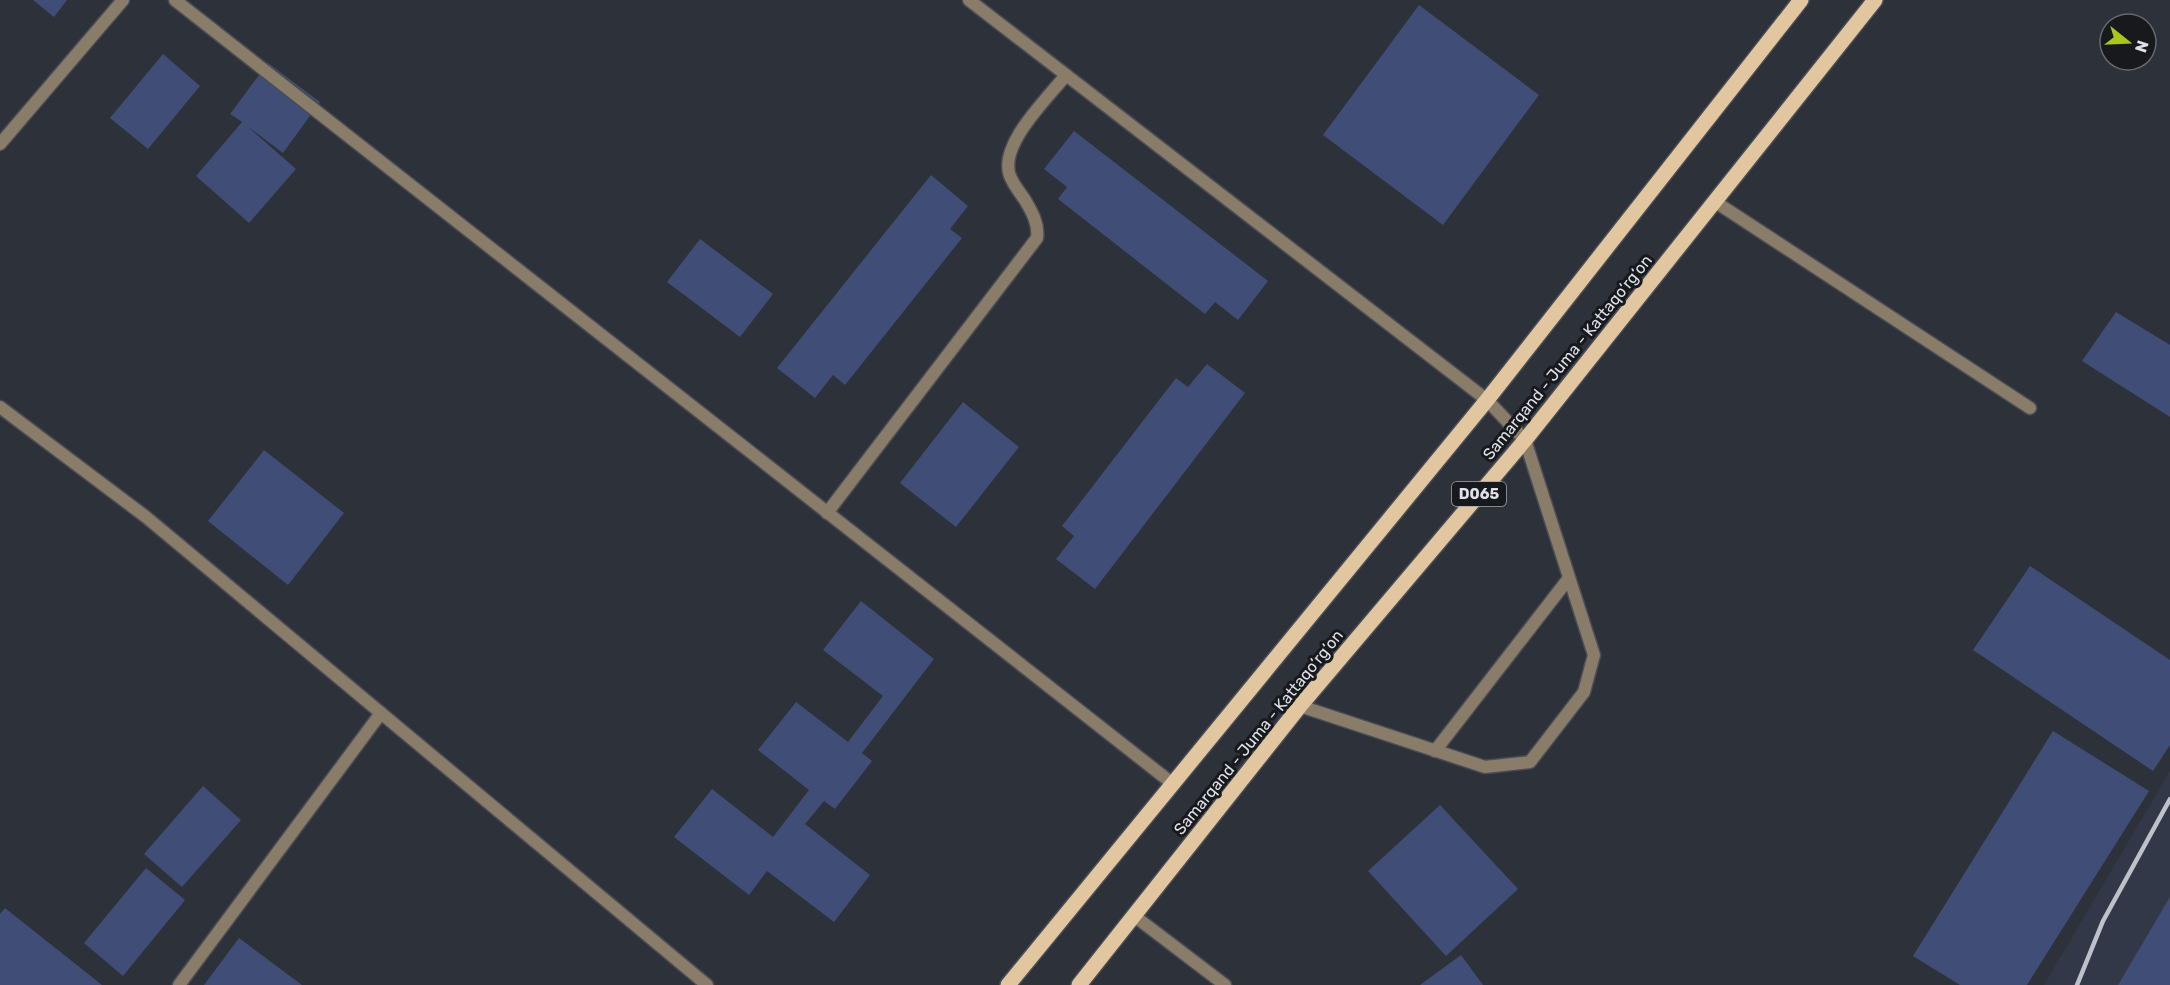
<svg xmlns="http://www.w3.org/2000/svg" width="2170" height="985" font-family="Rubik,sans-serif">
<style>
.built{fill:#333848}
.building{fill:#404d76}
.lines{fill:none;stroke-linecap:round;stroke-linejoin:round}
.service-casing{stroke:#4a4d56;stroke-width:15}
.minor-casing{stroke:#4a4d56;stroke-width:15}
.primary-casing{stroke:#4a4d56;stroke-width:18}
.service{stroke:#897c69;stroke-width:12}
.minor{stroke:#897c69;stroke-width:12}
.primary{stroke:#e2c6a0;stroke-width:15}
.rail{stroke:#bec1c8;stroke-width:4.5}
.labels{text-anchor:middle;stroke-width:6;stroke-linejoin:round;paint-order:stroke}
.shield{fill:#17191d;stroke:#a4a6ac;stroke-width:1.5}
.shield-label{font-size:15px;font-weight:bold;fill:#e0e2e9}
.street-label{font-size:16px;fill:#e0e2e9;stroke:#17191d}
</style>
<rect width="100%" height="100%" fill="#2d313a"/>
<polygon class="built" points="2170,771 2170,985 2044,985"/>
<g class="building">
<polygon points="33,0 67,0 54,17"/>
<polygon points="1419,5 1539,95 1443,225 1323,135"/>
<polygon points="163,54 200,86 148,149 110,118"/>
<polygon points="268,63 320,102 283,153 247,126 296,169 249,223 196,176 242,122 230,114"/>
<polygon points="1074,131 1268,281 1238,320 1215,302 1205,314 1058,199 1067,187 1044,169"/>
<polygon points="931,175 968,206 950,229 962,238 845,385 833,375 815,398 777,368"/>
<polygon points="700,239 773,294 740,337 667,282"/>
<polygon points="2116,312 2170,345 2170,417 2082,361"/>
<polygon points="1207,364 1245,393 1095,589 1056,559 1074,536 1062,526 1176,378 1188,387"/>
<polygon points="963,402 1019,447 956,527 900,483"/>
<polygon points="264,450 344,513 288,585 208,521"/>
<polygon points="2030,566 2170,660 2170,745 2153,771 1973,650"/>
<polygon points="861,601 934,659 862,753 872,761 835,809 824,801 805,824 870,875 834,922 767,871 749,895 674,837 712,789 773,837 809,790 758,750 796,702 848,742 883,696 823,650"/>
<polygon points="2053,731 2149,791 2027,985 1960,985 1913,956"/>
<polygon points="203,786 241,820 182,887 144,854"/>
<polygon points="1440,805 1518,889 1446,956 1368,871"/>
<polygon points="146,868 185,900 123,976 84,943"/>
<polygon points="2170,897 2170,985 2118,985"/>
<polygon points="5,908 102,985 0,985 0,914"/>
<polygon points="239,938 302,985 204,985"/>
<polygon points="1461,955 1483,985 1420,985"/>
</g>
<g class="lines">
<g class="service-casing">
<g id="service">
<polyline points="1714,201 2030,408"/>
<polyline points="1300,706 1485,767 1530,762 1584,692 1594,655 1525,440"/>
<polyline points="1435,751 1569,578"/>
<polyline points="1133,915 1225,985"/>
</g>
</g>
<g class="minor-casing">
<g id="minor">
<polyline points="175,0 1173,784"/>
<polyline points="969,0 1487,400 1525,440"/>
<polyline points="0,144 123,0"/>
<polyline points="0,407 146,517 707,985"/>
<path d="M827,513L1037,238C1039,224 1032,212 1025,200C1020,193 1013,184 1010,176C998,145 1048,98 1066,75"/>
<polyline points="179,985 381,713"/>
</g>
</g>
<g class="primary-casing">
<g id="primary">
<polyline points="1008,985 1487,400 1801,0"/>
<polyline points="1079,985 1300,706 1525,440 1875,0"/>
</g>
</g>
<use href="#service" class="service"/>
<use href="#minor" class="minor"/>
<use href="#primary" class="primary"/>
<polyline class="rail" points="2077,985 2103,921 2170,799"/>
</g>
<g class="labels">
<rect class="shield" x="1452" y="482" width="54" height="24" rx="4.5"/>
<g class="shield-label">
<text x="1479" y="499">D065</text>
</g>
<g class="street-label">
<text transform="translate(1567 357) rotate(-51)" y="6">Samarqand - Juma - Kattaqo‘rg‘on</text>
<text transform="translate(1258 732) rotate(-51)" y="6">Samarqand - Juma - Kattaqo‘rg‘on</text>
</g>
</g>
<g transform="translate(2128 42) rotate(108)"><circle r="28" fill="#17191d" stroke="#67696f" stroke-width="1.5"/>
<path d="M0-4.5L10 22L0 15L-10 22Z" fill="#a9c71b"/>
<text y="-9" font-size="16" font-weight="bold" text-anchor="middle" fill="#e0e2e9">N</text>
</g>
</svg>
